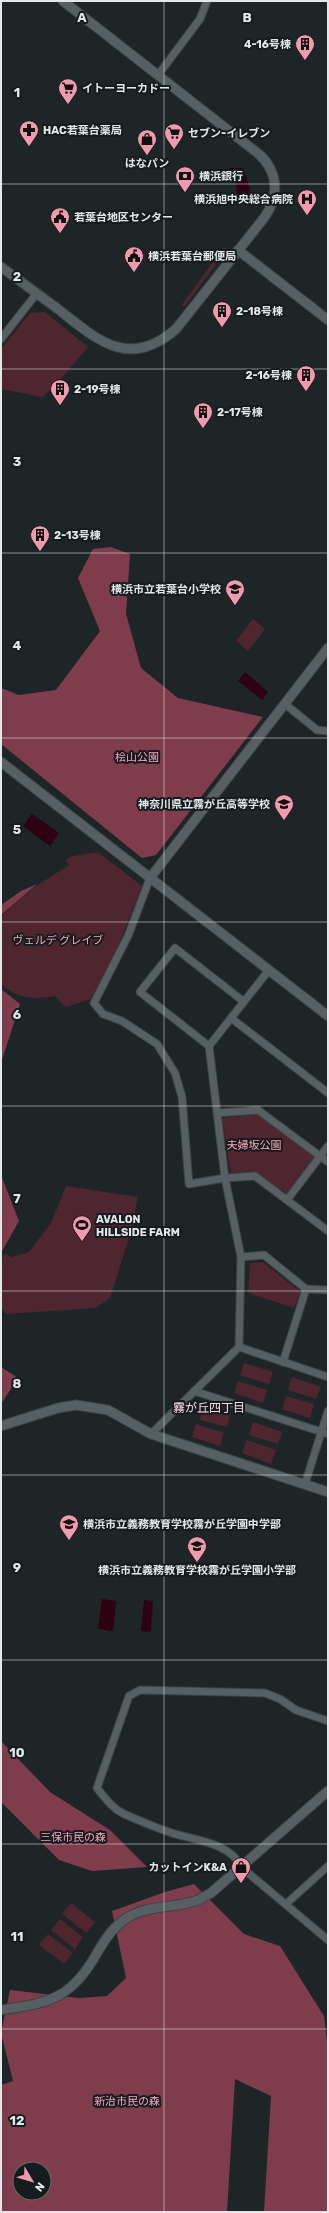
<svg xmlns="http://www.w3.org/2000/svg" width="329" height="2213" font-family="Rubik,'Noto Sans JP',sans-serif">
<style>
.green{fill:#4f252f}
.forest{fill:#7f3c4d;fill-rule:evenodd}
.water{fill:#2d010f}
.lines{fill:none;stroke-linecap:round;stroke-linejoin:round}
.minor-casing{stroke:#3c4244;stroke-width:9}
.tertiary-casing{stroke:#3c4244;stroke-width:11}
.minor{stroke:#565f61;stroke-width:7}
.tertiary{stroke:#565f61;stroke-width:9}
.grid{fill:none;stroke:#e2e7e8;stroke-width:1;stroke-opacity:0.55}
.labels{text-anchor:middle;stroke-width:4;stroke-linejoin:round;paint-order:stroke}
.poi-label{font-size:11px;font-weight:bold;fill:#e2e7e8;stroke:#141c1e;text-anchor:start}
.park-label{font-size:11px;fill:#f8a6b7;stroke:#141c1e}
.neighbourhood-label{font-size:12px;fill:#fad7dd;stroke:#141c1e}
.grid-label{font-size:13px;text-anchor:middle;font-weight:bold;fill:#e2e7e8;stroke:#141c1e;stroke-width:4;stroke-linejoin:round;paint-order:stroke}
</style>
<rect width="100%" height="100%" fill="#1d2527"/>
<g class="green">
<polygon points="223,248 226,248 226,251 185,306 181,306"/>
<polygon points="45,312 88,347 53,388 42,397 1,389 1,349 30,313"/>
<polygon points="253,619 265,629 248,651 236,641"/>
<path d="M98,852L142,886L114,956L91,999L66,1007L55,996C34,1000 18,999 1,984V916L33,888L69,865L65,860L73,856Z"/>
<polygon points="258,1114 316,1157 287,1194 256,1172 231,1174 222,1118"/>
<polygon points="66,1186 138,1197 131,1232 110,1298 96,1308 6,1314 1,1308 1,1259 5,1253 11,1257 29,1252 51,1223"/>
<polygon points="263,1262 301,1292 294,1308 248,1293 250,1263"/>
<polygon points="244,1363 273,1372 269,1384 240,1375"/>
<polygon points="292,1377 321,1387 316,1399 288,1390"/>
<polygon points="238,1381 267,1390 263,1403 234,1393"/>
<polygon points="286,1396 314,1404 310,1418 282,1409"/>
<polygon points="203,1408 230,1415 227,1427 200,1420"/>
<polygon points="253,1422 282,1432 278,1444 249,1435"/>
<polygon points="196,1424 224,1433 220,1446 192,1437"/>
<polygon points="247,1440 276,1450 271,1464 242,1453"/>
<polygon points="71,1903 95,1922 86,1933 62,1914"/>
<polygon points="60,1919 83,1937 75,1949 51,1930"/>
<polygon points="48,1934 73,1953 64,1964 39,1945"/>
</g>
<g class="forest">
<polygon points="111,547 130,554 126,614 141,668 178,698 263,717 156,855 142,858 1,744 1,688 19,695 56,690 100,631 78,578 93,549"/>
<polygon points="37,884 1,915 1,905 21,891"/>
<polygon points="1,989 20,1004 1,1063"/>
<polygon points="1,1175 19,1221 1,1253"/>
<polygon points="1,1367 18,1378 1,1404"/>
<polygon points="1,1741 50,1792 110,1830 147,1867 92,1871 59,1860 1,1802"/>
<path d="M194,1884L244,1934L280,1946L324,2016L328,2049V2212H264L271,2096L235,2079L227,2212H1V2085L13,2081L1,2033L10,1990L79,1998L107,1996L126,1978L112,1911L165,1892ZM20,2169H44V2193H20Z"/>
</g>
<g class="water">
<polygon points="231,168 243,168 250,189 247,197 240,199 237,196 236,181 233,175 220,171"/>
<polygon points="245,672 268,692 262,700 238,681"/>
<polygon points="32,814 59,833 50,846 23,826"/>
<polygon points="102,1599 116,1601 113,1631 98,1629"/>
<polygon points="144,1600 153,1601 151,1632 141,1631"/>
</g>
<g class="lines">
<g class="minor-casing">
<g id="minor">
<polyline points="158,75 200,19 207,1"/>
<polyline points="1,339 37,293"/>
<polyline points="285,704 317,730 328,731"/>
<polyline points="150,878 128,936 94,1003 103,1014 122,1021 157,1044 175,1073 182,1097 189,1184 225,1178 255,1176 328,1231"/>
<polyline points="231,1018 328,1093"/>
<polyline points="209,1046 269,970"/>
<polyline points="217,1113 258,1110 328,1162"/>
<polyline points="287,1200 328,1146"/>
<polyline points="241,1257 264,1255 306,1289 283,1362"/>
<polyline points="306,1289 328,1290"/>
<polyline points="239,1347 328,1377"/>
<polyline points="194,1391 328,1434"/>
<polyline points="151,1434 239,1347 241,1257 225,1178 209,1046 140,992 175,948 243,1001"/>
<polyline points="305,1484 328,1411"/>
<path d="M328,1721L296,1710L280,1699L265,1693L140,1690L129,1696L97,1788C105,1798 112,1808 124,1814C138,1820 154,1827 169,1832C191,1840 231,1842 241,1867L328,1940"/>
<polyline points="286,1904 328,1866"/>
</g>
</g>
<g class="tertiary-casing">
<g id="tertiary">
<polyline points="238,250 328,320"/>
<path d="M1,267C20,281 39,295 58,309C97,340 129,370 176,329L264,218C279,197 279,174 260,155L63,1"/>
<polyline points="1,762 328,1016"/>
<polyline points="150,878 328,648"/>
<polyline points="1,1426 58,1408 76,1405 108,1410 151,1434 328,1492"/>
<path d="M1,2010C45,2003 68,2001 93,1960C103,1943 111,1927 130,1916C149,1905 178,1908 198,1900C202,1898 207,1895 211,1893L328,1791"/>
</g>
</g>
<use href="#minor" class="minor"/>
<use href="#tertiary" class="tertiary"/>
</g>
<path class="grid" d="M164,1V2212M1,184H328M1,369H328M1,553H328M1,738H328M1,922H328M1,1106H328M1,1291H328M1,1475H328M1,1660H328M1,1844H328M1,2029H328"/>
<defs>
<g id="building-pin" transform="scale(1)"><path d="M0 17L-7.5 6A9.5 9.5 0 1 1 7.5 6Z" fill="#f29aad" stroke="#141c1e"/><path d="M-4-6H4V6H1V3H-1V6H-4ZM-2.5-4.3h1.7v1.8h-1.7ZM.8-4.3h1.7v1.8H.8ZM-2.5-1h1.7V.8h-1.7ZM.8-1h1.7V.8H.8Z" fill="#111"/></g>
<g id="supermarket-pin" transform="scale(1)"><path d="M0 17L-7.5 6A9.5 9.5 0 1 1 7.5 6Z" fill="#f29aad" stroke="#141c1e"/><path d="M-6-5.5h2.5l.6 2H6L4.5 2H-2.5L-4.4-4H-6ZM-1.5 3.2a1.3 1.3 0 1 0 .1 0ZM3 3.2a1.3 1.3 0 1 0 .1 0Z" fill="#111"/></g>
<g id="pharmacy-pin" transform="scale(1)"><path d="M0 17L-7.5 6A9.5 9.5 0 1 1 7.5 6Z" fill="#f29aad" stroke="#141c1e"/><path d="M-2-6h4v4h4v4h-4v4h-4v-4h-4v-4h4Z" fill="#111"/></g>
<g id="shop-pin" transform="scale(1)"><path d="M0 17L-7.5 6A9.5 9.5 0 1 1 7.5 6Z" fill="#f29aad" stroke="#141c1e"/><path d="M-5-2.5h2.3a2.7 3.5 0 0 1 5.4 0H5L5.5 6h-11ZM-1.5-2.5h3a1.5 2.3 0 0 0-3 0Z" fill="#111"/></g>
<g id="bank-pin" transform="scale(1)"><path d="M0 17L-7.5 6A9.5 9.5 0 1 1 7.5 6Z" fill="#f29aad" stroke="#141c1e"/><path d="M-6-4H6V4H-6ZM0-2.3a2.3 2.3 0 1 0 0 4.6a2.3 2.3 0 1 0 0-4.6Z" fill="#111"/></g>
<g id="hospital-pin" transform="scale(1)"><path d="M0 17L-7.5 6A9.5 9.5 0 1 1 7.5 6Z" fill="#f29aad" stroke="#141c1e"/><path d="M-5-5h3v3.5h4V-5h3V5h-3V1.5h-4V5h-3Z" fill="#111"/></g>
<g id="civic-pin" transform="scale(1)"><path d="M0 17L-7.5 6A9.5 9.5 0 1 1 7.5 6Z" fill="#f29aad" stroke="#141c1e"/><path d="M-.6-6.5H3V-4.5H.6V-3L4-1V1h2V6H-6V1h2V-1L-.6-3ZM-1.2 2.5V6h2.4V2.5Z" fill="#111"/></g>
<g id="school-pin" transform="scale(1)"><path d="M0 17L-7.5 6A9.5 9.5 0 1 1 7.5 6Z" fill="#f29aad" stroke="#141c1e"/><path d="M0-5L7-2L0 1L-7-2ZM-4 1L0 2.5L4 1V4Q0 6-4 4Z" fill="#111"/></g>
<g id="stadium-pin" transform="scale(1)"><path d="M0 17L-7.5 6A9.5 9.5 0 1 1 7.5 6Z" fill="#f29aad" stroke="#141c1e"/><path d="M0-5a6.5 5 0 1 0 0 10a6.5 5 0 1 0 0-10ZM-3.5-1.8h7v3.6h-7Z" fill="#111"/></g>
</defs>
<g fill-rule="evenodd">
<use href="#building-pin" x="305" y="44"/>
<use href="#supermarket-pin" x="68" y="88"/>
<use href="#pharmacy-pin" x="29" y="130"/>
<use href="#supermarket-pin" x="174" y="133"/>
<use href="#shop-pin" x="147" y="139"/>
<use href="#bank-pin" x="185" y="176"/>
<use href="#hospital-pin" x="307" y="199"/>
<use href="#civic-pin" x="60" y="217"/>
<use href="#civic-pin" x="134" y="256"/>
<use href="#building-pin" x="222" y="311"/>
<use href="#building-pin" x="306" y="375"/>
<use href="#building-pin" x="60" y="389"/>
<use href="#building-pin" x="203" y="412"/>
<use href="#building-pin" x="40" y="535"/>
<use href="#school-pin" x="235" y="589"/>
<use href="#school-pin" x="284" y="804"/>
<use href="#stadium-pin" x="82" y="1225"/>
<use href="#school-pin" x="69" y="1524"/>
<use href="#school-pin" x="197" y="1546"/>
<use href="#shop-pin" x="241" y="1867"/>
</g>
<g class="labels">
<g class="poi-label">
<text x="291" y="48" text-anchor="end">4-16号棟</text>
<text x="82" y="92">イトーヨーカドー</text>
<text x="43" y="134">HAC若葉台薬局</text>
<text x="188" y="137">セブン-イレブン</text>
<text x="147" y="167" text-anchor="middle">はなパン</text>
<text x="199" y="180">横浜銀行</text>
<text x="293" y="203" text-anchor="end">横浜旭中央総合病院</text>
<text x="74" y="221">若葉台地区センター</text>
<text x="148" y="260">横浜若葉台郵便局</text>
<text x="236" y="315">2-18号棟</text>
<text x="292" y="379" text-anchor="end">2-16号棟</text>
<text x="74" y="393">2-19号棟</text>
<text x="217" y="416">2-17号棟</text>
<text x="54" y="539">2-13号棟</text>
<text x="221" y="593" text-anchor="end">横浜市立若葉台小学校</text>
<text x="270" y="808" text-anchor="end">神奈川県立霧が丘高等学校</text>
<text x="96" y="1223">AVALON<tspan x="96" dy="13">HILLSIDE FARM</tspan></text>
<text x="83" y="1528">横浜市立義務教育学校霧が丘学園中学部</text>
<text x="197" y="1574" text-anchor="middle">横浜市立義務教育学校霧が丘学園小学部</text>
<text x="227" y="1871" text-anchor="end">カットインK&amp;A</text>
</g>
<g class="park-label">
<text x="137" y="761">桧山公園</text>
<text x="58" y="944">ヴェルデ グレイブ</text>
<text x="254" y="1149">夫婦坂公園</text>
<text x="73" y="1841">三保市民の森</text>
<text x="127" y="2105">新治市民の森</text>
</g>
<g class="neighbourhood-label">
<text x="209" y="1412">霧が丘四丁目</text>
</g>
</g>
<g class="grid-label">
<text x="82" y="22">A</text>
<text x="247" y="22">B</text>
<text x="17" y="97">1</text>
<text x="17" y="281">2</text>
<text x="17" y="466">3</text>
<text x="17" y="650">4</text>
<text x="17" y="834">5</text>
<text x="17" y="1019">6</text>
<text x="17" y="1203">7</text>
<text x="17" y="1388">8</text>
<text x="17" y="1572">9</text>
<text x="17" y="1757">10</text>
<text x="17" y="1941">11</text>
<text x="17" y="2125">12</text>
</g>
<rect width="329" height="2213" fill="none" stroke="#e2e7e8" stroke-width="4"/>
<g transform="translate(32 2181) rotate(128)"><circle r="19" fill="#141c1e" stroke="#666d6f"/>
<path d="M0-3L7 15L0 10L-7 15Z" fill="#f29aad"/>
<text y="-6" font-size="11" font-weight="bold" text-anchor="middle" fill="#e2e7e8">N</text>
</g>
</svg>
